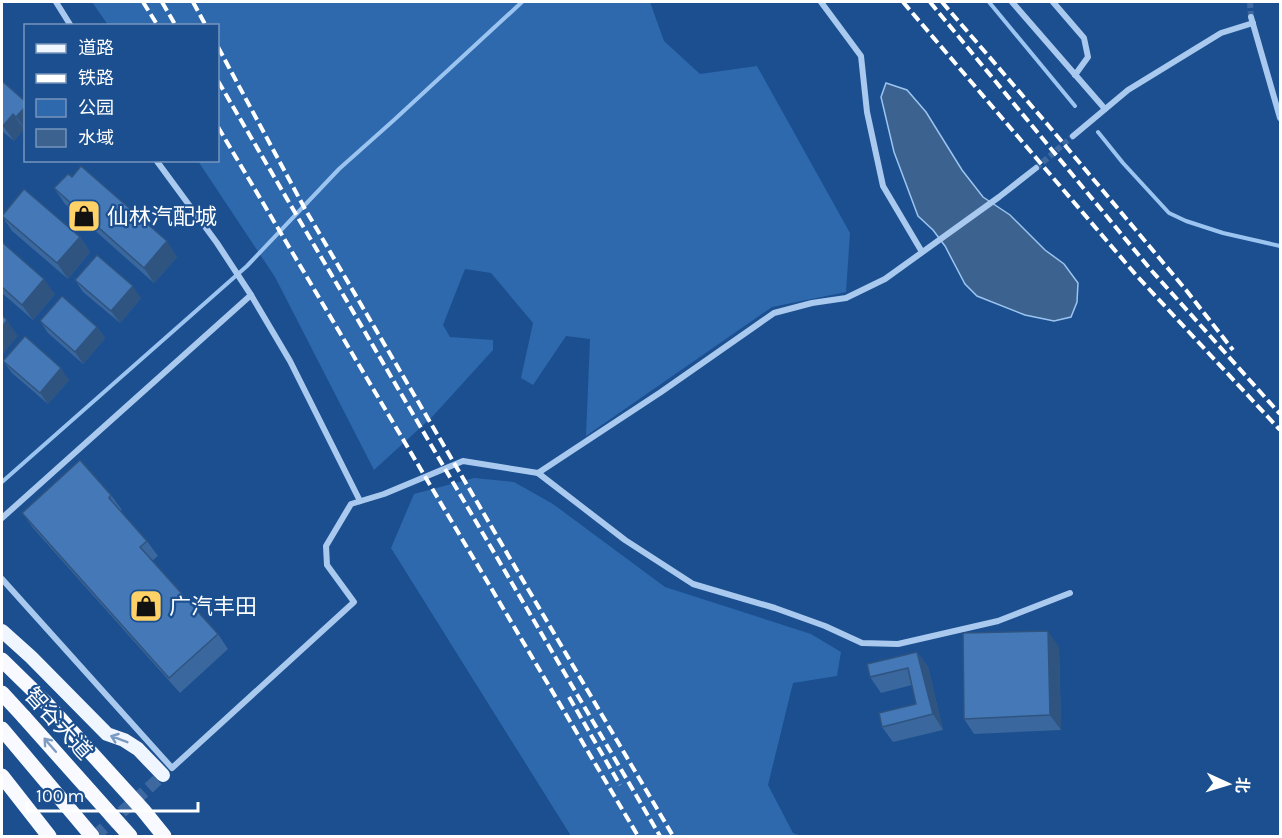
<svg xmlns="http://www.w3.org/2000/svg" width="1282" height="838" font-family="Karla,'Noto Sans SC',sans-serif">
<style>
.green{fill:#2e69ad}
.water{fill:#3c6290;stroke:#9cc4f0;stroke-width:1.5}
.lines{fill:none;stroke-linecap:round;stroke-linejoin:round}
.stream{stroke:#9cc4f0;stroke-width:4}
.minor-tunnel{stroke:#3d69a0;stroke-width:6;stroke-dasharray:6 3;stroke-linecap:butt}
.secondary-tunnel{stroke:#3d69a0;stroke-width:12;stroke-dasharray:12 6;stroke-linecap:butt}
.minor{stroke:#a9c9ee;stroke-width:6}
.primary{stroke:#f0f6ff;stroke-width:14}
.trunk{stroke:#f8faff;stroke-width:15}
.rail{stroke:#fff;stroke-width:4;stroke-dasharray:10 4.5;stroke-linecap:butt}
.trunk-bridge{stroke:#f8faff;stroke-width:15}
.wall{fill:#3a679d}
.shaded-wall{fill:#305480}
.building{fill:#4478b7;stroke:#305480;stroke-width:1.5}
.oneway{stroke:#7b9ac1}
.oneway2{stroke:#7e9cc1}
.labels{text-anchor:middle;stroke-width:4.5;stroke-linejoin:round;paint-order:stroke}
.poi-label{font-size:22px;fill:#fff;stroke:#1b4f8f;text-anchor:start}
.street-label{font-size:22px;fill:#fff;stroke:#1b4f8f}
</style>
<rect width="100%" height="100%" fill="#1b4f8f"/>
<g class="green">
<polygon points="92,2 650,2 664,41 700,74 757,66 850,233 846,292 772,307 586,436 590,339 566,336 533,385 521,378 533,323 491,273 465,269 443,325 450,337 493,340 493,350 432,417 374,470 275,277 198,161 218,160 218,26 108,25"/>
<polygon points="474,478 514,482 553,504 665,587 811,634 841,652 837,676 793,683 768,785 793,833 801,836 571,836 391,548 414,494"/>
</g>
<polygon class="water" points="886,83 907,90 926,112 962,170 983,197 1010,215 1045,250 1064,264 1078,283 1077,302 1071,317 1054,321 1025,315 977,296 965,284 945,246 933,230 918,216 894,152 881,97"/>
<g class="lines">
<g class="stream">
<polyline points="989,2 1075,106"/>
<polyline points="1098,132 1123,163 1169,213 1186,221 1223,233 1280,246"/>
<polyline points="2,482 247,266 339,169 394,120 522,2"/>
</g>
<g class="minor-tunnel">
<polyline points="1250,2 1251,17"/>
<polyline points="1036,168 1073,136"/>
</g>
<polyline class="secondary-tunnel" points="95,836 163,775"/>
<g class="minor">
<polyline points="56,2 71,26"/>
<polyline points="821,2 861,56 867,112 883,186 922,252"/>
<polyline points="1012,2 1105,109"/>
<polyline points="1053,2 1084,38 1088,57 1075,75"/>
<polyline points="1251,17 1280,118"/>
<polyline points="1073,136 1128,90 1221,33 1253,23"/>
<polyline points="156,160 217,243 251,295 290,361 360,501"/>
<polyline points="538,473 661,392 774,313 812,303 846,298 885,279 999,197 1036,168"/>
<polyline points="2,518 251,295"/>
<polyline points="2,579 172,768 354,602 327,565 326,546 351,504 384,494 463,461 538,473 625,540 693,584 775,608 825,626 862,643 898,644 998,621 1070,593"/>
</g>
<polyline class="primary" points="2,631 31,657 107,734 124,740 138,749 163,775"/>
<g class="trunk">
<polyline points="2,660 45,702"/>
<polyline points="2,693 24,717"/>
<polyline points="2,729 92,836"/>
<polyline points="2,776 49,836"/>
</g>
<g class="rail">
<polyline points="143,2 158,26"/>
<polyline points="162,2 176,26"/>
<polyline points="193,2 206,26"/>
<polyline points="903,2 1136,275 1280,430"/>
<polyline points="930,2 1151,270 1280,414"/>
<polyline points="942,2 1048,125 1186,290 1233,350"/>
<polyline points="218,47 305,209 673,836"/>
<polyline points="218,81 660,836"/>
<polyline points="218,127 638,836"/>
<polyline points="569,697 620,785"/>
</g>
<g class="trunk-bridge">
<polyline points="45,702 143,810 164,836"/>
<polyline points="24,717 130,836"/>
</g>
</g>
<g class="wall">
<polygon points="2,81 26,102 26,131 24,129 14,141 2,131"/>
<polygon points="54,188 177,257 154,283 65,204"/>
<polygon points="2,216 80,237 90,252 68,279 12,231"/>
<polygon points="2,242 55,294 33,320 2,293"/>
<polygon points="75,280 141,298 120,323 83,292"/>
<polygon points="40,321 97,327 105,338 83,364 48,333"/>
<polygon points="3,361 69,380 48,404 12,373"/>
<polygon points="111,495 122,510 121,511 147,541 158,556 152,561 218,634 228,649 180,693 33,528 22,513"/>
<polygon points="1059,647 1061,730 974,734 964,719"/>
<polygon points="917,652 928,667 943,730 893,742 882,727 916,704 912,685 881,693 870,677"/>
</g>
<g class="shaded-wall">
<polygon points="26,106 26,130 16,117"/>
<polygon points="13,114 24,129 14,141 3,126"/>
<polygon points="80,237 90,252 68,279 57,263"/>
<polygon points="167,241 177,257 154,283 144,268"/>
<polygon points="44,279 55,294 33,320 22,305"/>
<polygon points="133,286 141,298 120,323 111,311"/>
<polygon points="7,320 18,336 2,355 2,327"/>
<polygon points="97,327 105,338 83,364 75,352"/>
<polygon points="61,368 69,380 48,404 40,393"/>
<polygon points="1048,631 1059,647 1061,730 1050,715"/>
<polygon points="917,652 928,667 943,730 933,714"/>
</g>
<g class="building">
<polygon points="2,81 26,102 26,106 16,117 13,114 3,126 2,125"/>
<polygon points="81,166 167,241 144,268 54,188 68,174 72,177"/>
<polygon points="24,189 80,237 57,263 2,216"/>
<polygon points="2,242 44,279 22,305 2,287"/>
<polygon points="97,255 133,286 111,311 75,280"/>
<polygon points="62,296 97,327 75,352 40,321"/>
<polygon points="2,315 7,320 2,327"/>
<polygon points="25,336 61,368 40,393 3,361"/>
<polygon points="80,460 111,495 109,498 147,541 140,547 218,634 169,678 22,513"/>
<polygon points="1048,631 1050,715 964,719 963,633"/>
<polygon points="917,652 933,714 882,727 879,713 916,704 908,668 870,677 867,664"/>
</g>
<defs><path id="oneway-shaft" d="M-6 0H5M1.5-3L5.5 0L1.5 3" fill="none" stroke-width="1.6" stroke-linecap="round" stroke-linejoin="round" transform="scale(1.5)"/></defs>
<use class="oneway" href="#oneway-shaft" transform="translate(119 739) rotate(-159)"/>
<use class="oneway2" href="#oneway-shaft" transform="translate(50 745) rotate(-131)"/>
<defs>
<g id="shop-square" transform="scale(1.725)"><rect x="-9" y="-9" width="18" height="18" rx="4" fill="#ffd166" stroke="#1b4f8f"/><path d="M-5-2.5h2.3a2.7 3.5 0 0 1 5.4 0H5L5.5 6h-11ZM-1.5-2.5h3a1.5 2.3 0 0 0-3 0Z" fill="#111"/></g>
</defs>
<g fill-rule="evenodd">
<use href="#shop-square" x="84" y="216"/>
<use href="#shop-square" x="146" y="606"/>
</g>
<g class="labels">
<g class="poi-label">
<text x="107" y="224">仙林汽配城</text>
<text x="169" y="614">广汽丰田</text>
</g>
<g class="street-label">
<text transform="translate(59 723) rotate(48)" y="8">智谷大道</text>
</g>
</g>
<rect width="1282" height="838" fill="none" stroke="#ffffff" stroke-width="6"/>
<rect x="24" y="24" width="195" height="138" fill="#1b4f8f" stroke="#7695bc" stroke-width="1.5"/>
<rect x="36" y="44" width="30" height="9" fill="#f0f6ff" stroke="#7695bc" stroke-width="1.5"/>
<text x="78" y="54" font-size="18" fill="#ffffff">道路</text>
<rect x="36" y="74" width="30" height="9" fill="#ffffff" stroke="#7695bc" stroke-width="1.5"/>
<text x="78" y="84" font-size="18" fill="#ffffff">铁路</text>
<rect x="36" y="99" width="30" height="18" fill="#2e69ad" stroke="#7695bc" stroke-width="1.5"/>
<text x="78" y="114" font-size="18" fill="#ffffff">公园</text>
<rect x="36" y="129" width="30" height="18" fill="#3c6290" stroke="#7695bc" stroke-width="1.5"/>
<text x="78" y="144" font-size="18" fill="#ffffff">水域</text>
<g transform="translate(1228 784) rotate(94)" stroke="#1b4f8f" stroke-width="4.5" paint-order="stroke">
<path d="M0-4.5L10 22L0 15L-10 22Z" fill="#ffffff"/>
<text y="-9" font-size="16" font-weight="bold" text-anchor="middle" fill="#ffffff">北</text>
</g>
<path d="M27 802v9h171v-9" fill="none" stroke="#ffffff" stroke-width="3"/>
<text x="36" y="802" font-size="18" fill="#ffffff" stroke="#1b4f8f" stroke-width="4.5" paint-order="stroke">100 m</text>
</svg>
